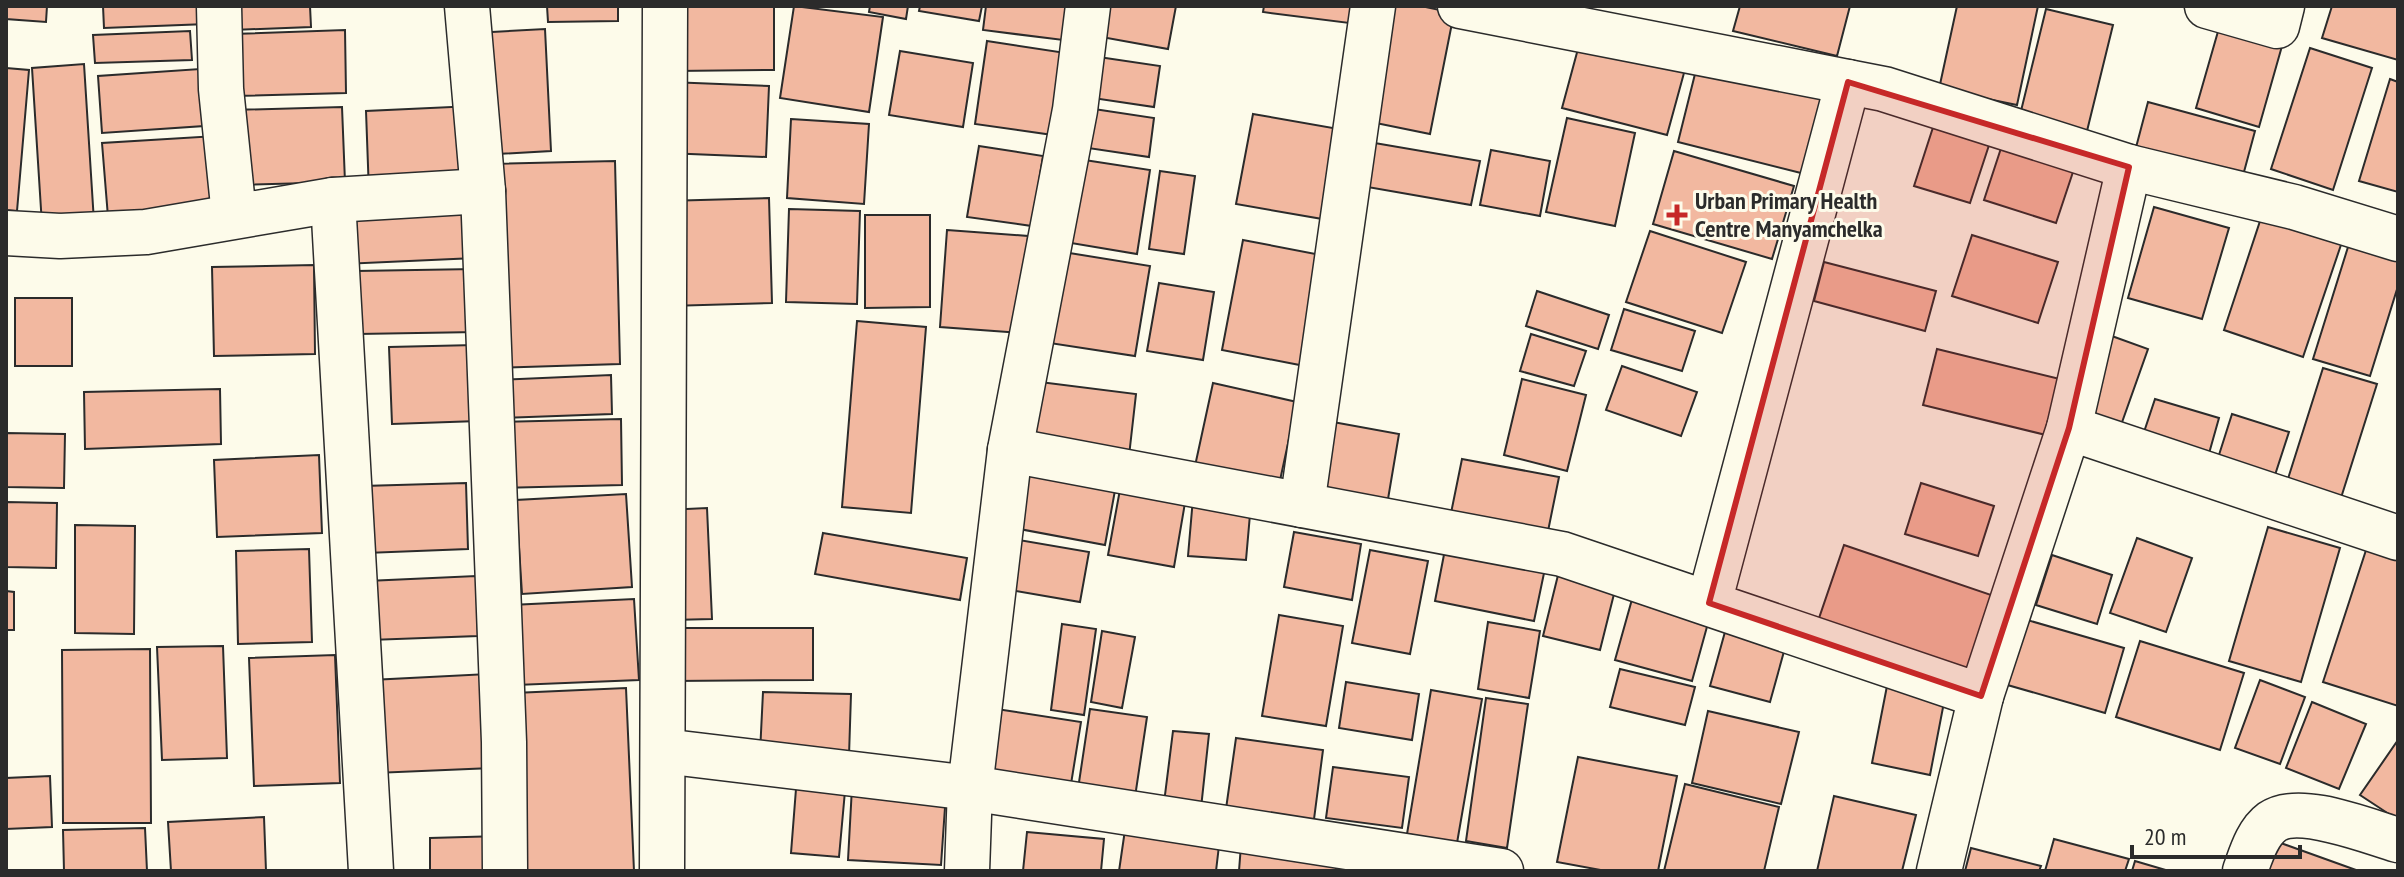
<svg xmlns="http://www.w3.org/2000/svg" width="2404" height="877" font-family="'PT Sans Narrow',sans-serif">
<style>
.building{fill:#f2b8a0;stroke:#2b2b2b;stroke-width:2}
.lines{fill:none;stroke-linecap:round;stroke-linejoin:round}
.street-casing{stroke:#2b2b2b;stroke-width:47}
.street{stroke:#fdfbea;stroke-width:44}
.marked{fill:#c62828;fill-opacity:0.2;stroke:#c62828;stroke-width:6;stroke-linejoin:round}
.poi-dot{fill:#c62828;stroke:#fdfbea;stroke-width:3}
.labels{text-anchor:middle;stroke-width:6;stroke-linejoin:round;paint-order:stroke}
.poi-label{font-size:24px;font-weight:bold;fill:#2b2b2b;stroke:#fdfbea;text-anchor:start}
</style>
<rect width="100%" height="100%" fill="#fdfbea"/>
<g class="building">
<polygon points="6,6 47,6 46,22 6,19"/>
<polygon points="103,6 206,6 207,24 104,28"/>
<polygon points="232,6 310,6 311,27 233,30"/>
<polygon points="547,6 618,6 618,21 548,22"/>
<polygon points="674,6 774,6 774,70 675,71"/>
<polygon points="794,6 883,17 869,112 780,98"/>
<polygon points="870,6 908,6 906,19 869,12"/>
<polygon points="920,6 982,6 979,21 919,11"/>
<polygon points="986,6 1076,6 1071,41 983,30"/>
<polygon points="1101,6 1176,6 1168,49 1096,36"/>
<polygon points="1264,6 1359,6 1357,24 1263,12"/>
<polygon points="1389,6 1421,6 1454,13 1430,134 1366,121"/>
<polygon points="1740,6 1850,6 1837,56 1733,31"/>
<polygon points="1957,6 2038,6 2017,105 1939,89"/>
<polygon points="2332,6 2398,6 2398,60 2322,38"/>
<polygon points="2046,9 2113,25 2087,131 2020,115"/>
<polygon points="2221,21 2284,39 2259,127 2196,108"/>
<polygon points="545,29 551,151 481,155 474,33"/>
<polygon points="345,30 346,93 234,96 232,34"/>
<polygon points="190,31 192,60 95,63 93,35"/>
<polygon points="1582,34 1687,62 1667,135 1562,108"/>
<polygon points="987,41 1079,55 1067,137 975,124"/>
<polygon points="2310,48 2372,68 2333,190 2271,169"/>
<polygon points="900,51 973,63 963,127 889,115"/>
<polygon points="1092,56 1160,66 1154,107 1086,97"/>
<polygon points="1699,58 1827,89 1805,174 1678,142"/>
<polygon points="84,64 94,222 42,225 32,68"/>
<polygon points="6,68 29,70 17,211 6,210"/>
<polygon points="200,69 204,126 102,133 98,76"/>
<polygon points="2390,79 2398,82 2398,192 2359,181"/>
<polygon points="669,82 769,86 766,157 666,153"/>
<polygon points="2148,102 2255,131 2241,183 2134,155"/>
<polygon points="473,106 476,189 369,193 366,111"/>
<polygon points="342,107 345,182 236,185 233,110"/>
<polygon points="1094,109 1154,118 1149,157 1088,148"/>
<polygon points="1938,112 1994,130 1970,203 1914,186"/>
<polygon points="1253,114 1350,131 1334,221 1236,204"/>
<polygon points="1567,118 1635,133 1615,226 1546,212"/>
<polygon points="791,119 869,124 864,204 787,198"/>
<polygon points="2006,133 2078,157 2056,223 1984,200"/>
<polygon points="216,136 222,209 108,217 102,143"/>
<polygon points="1363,141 1480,161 1471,205 1356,185"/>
<polygon points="979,146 1043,156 1032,226 967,217"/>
<polygon points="1491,150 1550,161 1540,216 1480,205"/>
<polygon points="1674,151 1794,186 1772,259 1653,224"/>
<polygon points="1078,159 1150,170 1137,254 1065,242"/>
<polygon points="615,161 620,364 495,368 488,164"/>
<polygon points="1160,171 1195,176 1184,254 1149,249"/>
<polygon points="473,194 475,258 343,264 340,200"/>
<polygon points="769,198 772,303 669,306 665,201"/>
<polygon points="2154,207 2229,228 2202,319 2128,298"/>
<polygon points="789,209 860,211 857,304 786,302"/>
<polygon points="2264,209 2344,236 2303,357 2224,330"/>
<polygon points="865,215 930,215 930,307 865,308"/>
<polygon points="947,230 1028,236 1021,333 940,327"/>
<polygon points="1650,231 1746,262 1722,333 1626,302"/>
<polygon points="2353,231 2398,245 2398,286 2370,376 2313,359"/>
<polygon points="1972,235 2058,262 2038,323 1952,296"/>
<polygon points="1243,240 1331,257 1310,367 1222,350"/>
<polygon points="1057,251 1150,266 1135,356 1043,342"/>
<polygon points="1824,262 1936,291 1925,331 1814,301"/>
<polygon points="314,265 315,354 214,356 212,267"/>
<polygon points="475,269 477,332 358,334 356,271"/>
<polygon points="1159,283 1214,292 1203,360 1147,351"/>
<polygon points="1537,291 1609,315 1598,349 1526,326"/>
<rect x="15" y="298" width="57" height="68"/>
<polygon points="1624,309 1695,331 1682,371 1611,350"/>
<polygon points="857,321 926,327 911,513 842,507"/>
<polygon points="1531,334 1586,351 1574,386 1520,371"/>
<polygon points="2109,335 2148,349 2115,442 2076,428"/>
<polygon points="475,345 478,421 392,424 389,347"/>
<polygon points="1937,349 2068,381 2054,437 1923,405"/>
<polygon points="1622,366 1697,392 1681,436 1606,410"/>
<polygon points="2323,368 2377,384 2340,501 2286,485"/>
<polygon points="611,375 612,414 498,418 497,380"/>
<polygon points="1522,379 1586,395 1567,471 1504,455"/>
<polygon points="1032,381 1136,394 1129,456 1024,443"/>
<polygon points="1213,383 1297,402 1279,485 1195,466"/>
<polygon points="220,389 221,444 85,449 84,392"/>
<polygon points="2155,399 2219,418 2208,457 2142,438"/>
<polygon points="2232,414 2289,432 2275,475 2218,458"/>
<polygon points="621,419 622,485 500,488 498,422"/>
<polygon points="1322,420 1399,434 1387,505 1309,490"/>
<polygon points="6,433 65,434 64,488 6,487"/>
<polygon points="319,455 322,533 217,537 214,460"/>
<polygon points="1462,459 1559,477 1547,536 1450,518"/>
<polygon points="1025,468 1116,485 1105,545 1014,528"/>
<polygon points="466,483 468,549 366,553 363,486"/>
<polygon points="1921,483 1994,506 1978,556 1905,534"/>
<polygon points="1121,484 1186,497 1174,567 1108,555"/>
<polygon points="626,494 632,587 522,594 516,500"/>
<polygon points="1193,498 1251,503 1246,560 1188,556"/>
<polygon points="6,502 57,503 56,568 6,567"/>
<polygon points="707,508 712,619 671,620 666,510"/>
<polygon points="75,525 135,526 134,634 75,633"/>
<polygon points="2268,527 2340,548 2301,682 2229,661"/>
<polygon points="1294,532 1361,544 1352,600 1284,587"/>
<polygon points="823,533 967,558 960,600 815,574"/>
<polygon points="1448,534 1548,554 1534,621 1435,601"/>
<polygon points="2137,538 2192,558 2166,632 2110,613"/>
<polygon points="1013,539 1089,552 1080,602 1005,589"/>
<polygon points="2368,544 2398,554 2398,706 2323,682"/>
<polygon points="1844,545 2003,599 1974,682 1816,627"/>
<polygon points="309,549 312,642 238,644 236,551"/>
<polygon points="1370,550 1428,561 1410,654 1352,643"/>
<polygon points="2052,555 2112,575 2097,624 2036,605"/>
<polygon points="1560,567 1617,582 1600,650 1543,636"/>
<polygon points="476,576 478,636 370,640 367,581"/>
<polygon points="1636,585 1713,605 1692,681 1615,660"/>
<polygon points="6,591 14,592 14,630 6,630"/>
<polygon points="634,599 639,680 516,685 511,605"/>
<polygon points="1279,615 1343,626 1326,726 1262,716"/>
<polygon points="2017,617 2124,648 2105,713 1997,682"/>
<polygon points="1728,621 1788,637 1770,702 1710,686"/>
<polygon points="1488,622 1540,631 1529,698 1478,689"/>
<polygon points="1062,624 1096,629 1084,715 1051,710"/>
<polygon points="672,628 813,628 813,680 673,681"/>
<polygon points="1102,631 1135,637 1122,708 1091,702"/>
<polygon points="2140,641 2244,673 2220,750 2116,717"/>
<polygon points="223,646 227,758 162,760 157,647"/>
<polygon points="150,649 151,823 63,823 62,650"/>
<polygon points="335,655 340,783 254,786 249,658"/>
<polygon points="1620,669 1695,687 1685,725 1610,707"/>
<polygon points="488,674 492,768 375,773 371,680"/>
<polygon points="2260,680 2305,697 2280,764 2235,748"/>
<polygon points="1346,682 1419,694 1412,740 1339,728"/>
<polygon points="1887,686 1945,697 1930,775 1872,763"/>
<polygon points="626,688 634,871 523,871 514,693"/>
<polygon points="1431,690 1482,699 1457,843 1407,834"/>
<polygon points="763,692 851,694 849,756 760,753"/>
<polygon points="1486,698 1528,704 1507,848 1466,841"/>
<polygon points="2312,702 2366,724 2339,789 2286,768"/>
<polygon points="990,708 1081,722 1071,784 980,769"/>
<polygon points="1090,709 1147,717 1135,797 1078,789"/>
<polygon points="1708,711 1799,732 1781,804 1692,783"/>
<polygon points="1173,731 1209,734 1201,808 1164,803"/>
<polygon points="1236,738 1323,750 1313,827 1225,816"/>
<polygon points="2398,740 2398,820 2360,795"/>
<polygon points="1578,757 1677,776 1658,871 1606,871 1557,862"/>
<polygon points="1333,767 1409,777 1402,828 1326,818"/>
<polygon points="50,776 52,827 6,829 6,778"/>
<polygon points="797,776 846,780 839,857 791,853"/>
<polygon points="1685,784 1779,807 1764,871 1664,871"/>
<polygon points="852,787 946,793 941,865 848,860"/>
<polygon points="1834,796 1916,815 1902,871 1817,871"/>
<polygon points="264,817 266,871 171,871 168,822"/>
<polygon points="1126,823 1220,837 1216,871 1119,871"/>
<polygon points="145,828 147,871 64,871 63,830"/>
<polygon points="1027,832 1104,839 1101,871 1023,871"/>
<polygon points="501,836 502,871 430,871 430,838"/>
<polygon points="2054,839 2129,859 2125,871 2045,871"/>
<polygon points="2278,842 2356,870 2356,871 2268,871"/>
<polygon points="1241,845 1337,852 1336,871 1239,871"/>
<polygon points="1971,848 2041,866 2039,871 1965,871"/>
<polygon points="2135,861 2169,871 2132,871"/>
</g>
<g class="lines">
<g class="street-casing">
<g id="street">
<polyline points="219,6 221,89 234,215"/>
<polyline points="467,6 483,191 504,742 505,871"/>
<polyline points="1460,6 1848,82"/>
<polyline points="2207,6 2277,26 2282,6"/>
<polyline points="2129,167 2294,207 2398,239"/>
<polyline points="333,200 371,871"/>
<polyline points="6,233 60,236 146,232 333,200 483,191"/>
<polyline points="2069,428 2398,538"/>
<polyline points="1010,450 1562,554 1981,696 2069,428 2129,167 1884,89 1848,82 1709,603"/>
<polyline points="1302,505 1373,6"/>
<polyline points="663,751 970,788 1501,871"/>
<polyline points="662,871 665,6"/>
<polyline points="967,871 970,788 1010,450 1075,110 1088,6"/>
<polyline points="1939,871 1981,696"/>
<path d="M2245,871C2251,855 2257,833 2272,822C2299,803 2367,831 2398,840"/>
</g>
</g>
<use href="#street" class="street"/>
</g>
<path class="marked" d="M1848,82L2129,167L2069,428L1981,696L1709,603Z"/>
<path class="poi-dot" d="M1673 203h8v8h8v8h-8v8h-8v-8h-8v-8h8z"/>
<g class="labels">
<g class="poi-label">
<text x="1695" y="209">Urban Primary Health<tspan x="1695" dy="28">Centre Manyamchelka</tspan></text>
</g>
</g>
<rect width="2404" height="877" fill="none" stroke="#2b2b2b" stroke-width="16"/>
<path d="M2132 845v12h168v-12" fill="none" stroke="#2b2b2b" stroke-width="4"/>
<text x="2144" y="845" font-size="24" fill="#2b2b2b" stroke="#fdfbea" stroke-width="6" paint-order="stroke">20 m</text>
</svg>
